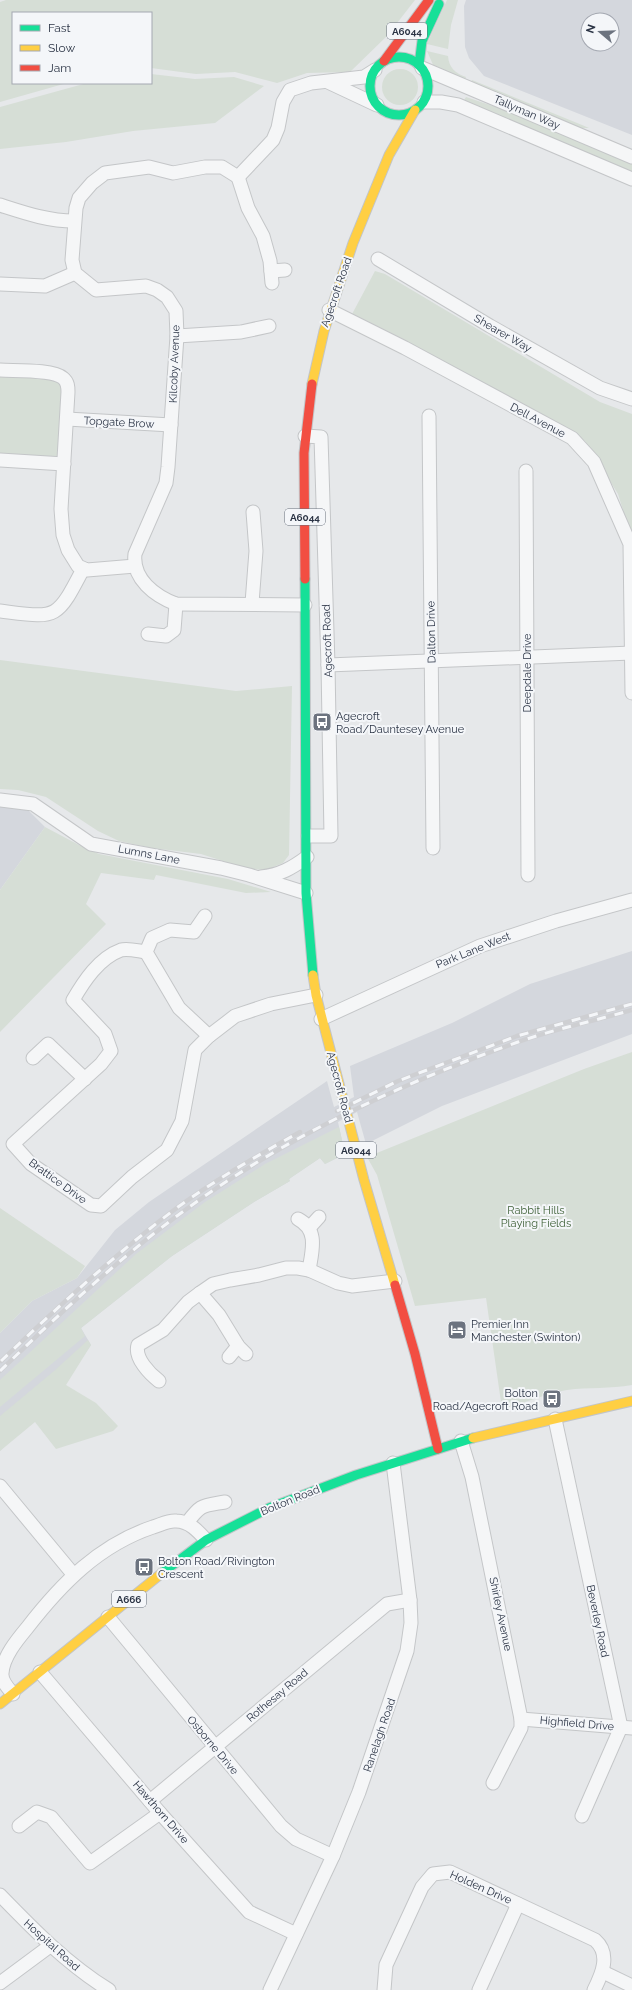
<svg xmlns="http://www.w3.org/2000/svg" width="632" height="1990" font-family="Raleway,sans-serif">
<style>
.built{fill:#d4d7dd;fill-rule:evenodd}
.green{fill:#d6ded6}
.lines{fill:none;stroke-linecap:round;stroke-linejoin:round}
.street-casing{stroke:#c4c6c8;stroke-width:15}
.fast-casing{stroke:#c2c5c8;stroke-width:11}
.slow-casing{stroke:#c2c5c8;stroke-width:11}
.jam-casing{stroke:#c2c5c8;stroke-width:11}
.street{stroke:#f5f6f7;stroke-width:13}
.fast{stroke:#16e098;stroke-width:9}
.slow{stroke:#ffcf43;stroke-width:9}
.jam{stroke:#f24e42;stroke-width:9}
.rail-casing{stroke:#cecfd2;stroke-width:4.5}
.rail{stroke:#f4f6f9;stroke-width:3;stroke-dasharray:9;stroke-linecap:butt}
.labels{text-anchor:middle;stroke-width:4;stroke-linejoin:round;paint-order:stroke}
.shield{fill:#f4f6f9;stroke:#676e7b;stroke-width:1}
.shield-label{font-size:10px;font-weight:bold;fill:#2b3445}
.street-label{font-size:11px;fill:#2b3445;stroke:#f4f6f9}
.poi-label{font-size:11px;fill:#2b3445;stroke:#f4f6f9;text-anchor:start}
.park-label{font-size:11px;fill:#3f6138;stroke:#f4f6f9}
</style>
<rect width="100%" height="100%" fill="#e6e8ea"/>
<g class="built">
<path d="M466,0H632V135L484,76L469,58L465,47L464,6ZM588,20H612V44H588Z"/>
<polygon points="0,804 26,808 45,827 0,890"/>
<polygon points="632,951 632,1034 442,1106 366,1144 357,1112 338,1122 345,1154 325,1164 320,1158 289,1179 290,1181 254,1202 172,1256 81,1328 91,1345 82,1358 0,1451 0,1333 32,1301 77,1278 115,1230 149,1202 327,1081 334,1107 354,1097 350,1066 452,1023 530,984"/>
</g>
<g class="green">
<polygon points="6,0 415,0 387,36 350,72 307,73 277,83 235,72 196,74 151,68 151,13 13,13 13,83 67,83 0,102 0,2"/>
<polygon points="447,0 458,0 451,25 448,49 427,44"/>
<path d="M427,51L448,56C449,68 455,73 466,77L464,82L434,67Z"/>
<circle cx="400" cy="87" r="18"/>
<polygon points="151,74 195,79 234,77 264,86 215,123 133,131 66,142 0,149 0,107 87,83 151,83"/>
<polygon points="472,80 582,125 589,128 581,128 507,97 470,84"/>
<polygon points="466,97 502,109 632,164 632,173 463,102"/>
<polygon points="375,271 385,274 600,402 632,414 632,539 618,494 585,441 351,316"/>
<polygon points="0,372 62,379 61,462 0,457"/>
<polygon points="0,660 236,691 292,686 289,855 283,863 273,867 270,871 245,868 201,854 152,848 119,841 98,831 46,797 18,790 0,789"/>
<polygon points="45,827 79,845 99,854 228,879 271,892 246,893 156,875 154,880 101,873 86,904 106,924 0,1032 0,890"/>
<path d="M632,1052V1385C610,1389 589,1387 567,1390C543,1394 524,1404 502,1409L486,1298L415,1306L377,1175L367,1157L584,1069Z"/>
<polygon points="339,1127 345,1154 325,1164 320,1158 289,1179 290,1181 254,1202 172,1256 81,1328 85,1336 0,1407 0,1380 136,1254 205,1202 265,1164"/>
<polygon points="0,1208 85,1266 77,1278 32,1301 0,1333"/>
<polygon points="88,1340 91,1345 66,1385 96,1403 118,1426 113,1431 56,1449 35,1422 0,1451 0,1416 54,1371"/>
</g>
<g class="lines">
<g class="street-casing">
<g id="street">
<polyline points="422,68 632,157"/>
<polyline points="328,82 377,105"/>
<polyline points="424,102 441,102 458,105 632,179"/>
<polyline points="238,177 248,208 263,236 270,261 272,283"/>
<path d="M0,205C25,213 48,221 74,221"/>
<polyline points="378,259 490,326 600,388 632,399"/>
<polyline points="271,271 285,270"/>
<polyline points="0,284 45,286 75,273"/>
<polyline points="329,310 405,348 572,438 594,462 630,544 632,693"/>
<polyline points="177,336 241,332 269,326"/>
<path d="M0,370C14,371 53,369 63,378C68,382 68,387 68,392L61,509L63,535L68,550L78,566L87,570L135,566"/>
<polyline points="429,416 433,848"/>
<polyline points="67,419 171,425"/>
<polyline points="305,436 321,437 328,665 331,836 308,836"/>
<polyline points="0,460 64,464"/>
<polyline points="526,471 528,875"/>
<polyline points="252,603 256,551 253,512"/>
<path d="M305,605L176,604C155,596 132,579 135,554L166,483L168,467L177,336L176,311L167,297L157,290L146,286L96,290L75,273L72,260L76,208L79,198L92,183L105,173L149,167L173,173L205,167H222L238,177L273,140L278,128L283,102L290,90L311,83L364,77L375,70"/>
<path d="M0,611C57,618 56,621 83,569"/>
<polyline points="148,634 166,636 174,630 176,604"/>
<polyline points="328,665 632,653"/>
<polyline points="0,800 33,804 91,844 221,868 249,875 306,893"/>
<path d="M261,877C280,875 292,868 307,857"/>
<polyline points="205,916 194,932 170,930 152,938 146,952 179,1008 209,1036"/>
<path d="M146,952C138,951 128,948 121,950C99,958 84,981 73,1000L105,1034L111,1051L101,1064L13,1144L31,1164L91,1205L101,1206L132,1177L167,1150L182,1121L195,1050L209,1036L235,1016L271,1004L316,995"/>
<polyline points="321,1019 480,946 556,921 632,900"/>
<polyline points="33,1058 48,1044 85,1079"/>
<path d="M298,1219C319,1230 312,1251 309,1270"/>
<polyline points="309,1228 319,1217"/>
<polyline points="200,1293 219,1315 238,1346 246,1354"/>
<polyline points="229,1357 238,1346"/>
<path d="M159,1381C150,1374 134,1358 138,1345L163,1330L188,1302L200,1293L213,1284L230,1280L259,1275L286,1268H298L309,1270L338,1283L352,1286L395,1281"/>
<polyline points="555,1419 621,1727 582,1816"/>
<polyline points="461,1441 472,1477 521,1719 521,1728 493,1783"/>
<polyline points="0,1486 73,1574"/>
<path d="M187,1523C201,1504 202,1506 225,1502"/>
<polyline points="108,1617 281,1826 296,1839 333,1856"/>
<polyline points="40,1672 160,1813 249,1912 296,1934"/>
<path d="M13,1694C8,1688 1,1681 2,1673C3,1657 17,1640 27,1628C61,1584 99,1545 153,1527C160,1525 169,1520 176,1521C189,1521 198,1531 206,1540"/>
<polyline points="521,1719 632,1728"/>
<polyline points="150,1801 387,1604 410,1600"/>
<polyline points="19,1826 37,1812 51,1817 90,1863 160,1813"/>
<path d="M0,1895C34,1930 67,1964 109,1990"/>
<polyline points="603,1972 632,1986"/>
<polyline points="0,1983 50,1946"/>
<polyline points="270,1990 333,1856 359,1792 407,1651 411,1623 410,1600 393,1463"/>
<path d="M384,1990L386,1965L422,1887L433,1874L450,1872L595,1940C611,1954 602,1974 594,1990"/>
<polyline points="479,1990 518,1904"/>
</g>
</g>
<g class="fast-casing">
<g id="fast">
<circle cx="399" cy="86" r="29"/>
<polyline points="419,65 422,41 439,4"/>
<polyline points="305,579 306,893 313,975"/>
<polyline points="162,1573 206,1540 269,1508 356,1475 473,1438"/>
</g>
</g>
<g class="slow-casing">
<g id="slow">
<polyline points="312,384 324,331 353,243 389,155 415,110"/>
<polyline points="313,975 316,995 364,1180 395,1285"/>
<polyline points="473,1438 632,1401"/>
<polyline points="0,1704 162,1573"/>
</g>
</g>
<g class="jam-casing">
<g id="jam">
<polyline points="384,61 429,0"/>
<polyline points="305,579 304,453 312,384"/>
<polyline points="395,1285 415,1354 438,1449"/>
</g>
</g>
<use href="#street" class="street"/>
<use href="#fast" class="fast"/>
<use href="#slow" class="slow"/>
<use href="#jam" class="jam"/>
<g class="rail-casing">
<g id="rail">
<polyline points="337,1111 398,1081 517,1036 632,1004"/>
<path d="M1,1361C58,1307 115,1254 178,1207C217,1179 258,1155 300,1132"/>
<path d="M0,1371C58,1315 117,1260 181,1213C283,1138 399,1084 518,1042C555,1029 594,1021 632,1010"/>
</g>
</g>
<use href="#rail" class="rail"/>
</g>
<defs>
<g id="bus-square" transform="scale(1)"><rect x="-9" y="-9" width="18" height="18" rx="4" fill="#6c737f" stroke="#f4f6f9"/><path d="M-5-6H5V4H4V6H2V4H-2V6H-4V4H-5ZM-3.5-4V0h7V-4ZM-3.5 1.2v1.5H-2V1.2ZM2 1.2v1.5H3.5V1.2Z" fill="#fff"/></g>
<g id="hotel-square" transform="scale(1)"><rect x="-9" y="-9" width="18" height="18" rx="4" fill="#6c737f" stroke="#f4f6f9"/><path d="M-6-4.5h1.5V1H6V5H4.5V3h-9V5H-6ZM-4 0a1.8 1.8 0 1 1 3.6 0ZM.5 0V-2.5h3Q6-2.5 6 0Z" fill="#fff"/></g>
</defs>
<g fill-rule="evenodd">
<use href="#bus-square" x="322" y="722"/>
<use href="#hotel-square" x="457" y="1330"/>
<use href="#bus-square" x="552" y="1399"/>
<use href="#bus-square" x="144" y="1567"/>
</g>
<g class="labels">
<g class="shield">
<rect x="387" y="23" width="40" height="16" rx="3"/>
<rect x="285" y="509" width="40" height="16" rx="3"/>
<rect x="336" y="1142" width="40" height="16" rx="3"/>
<rect x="112" y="1591" width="34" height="16" rx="3"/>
</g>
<g class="shield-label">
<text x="407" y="35">A6044</text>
<text x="305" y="521">A6044</text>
<text x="356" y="1154">A6044</text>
<text x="129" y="1603">A666</text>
</g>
<g class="street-label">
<text transform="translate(527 112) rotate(23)" y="4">Tallyman Way</text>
<text transform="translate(336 292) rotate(-71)" y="4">Agecroft Road</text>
<text transform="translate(503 333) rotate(30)" y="4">Shearer Way</text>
<text transform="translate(174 364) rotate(-88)" y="4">Kilcoby Avenue</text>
<text transform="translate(538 420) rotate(28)" y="4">Dell Avenue</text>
<text transform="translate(119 422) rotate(3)" y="4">Topgate Brow</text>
<text transform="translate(431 632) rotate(-91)" y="4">Dalton Drive</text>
<text transform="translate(327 641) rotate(-92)" y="4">Agecroft Road</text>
<text transform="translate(527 673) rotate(-90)" y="4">Deepdale Drive</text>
<text transform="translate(149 854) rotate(11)" y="4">Lumns Lane</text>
<text transform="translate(473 950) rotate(-22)" y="4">Park Lane West</text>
<text transform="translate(340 1087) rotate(75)" y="4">Agecroft Road</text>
<text transform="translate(58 1181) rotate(36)" y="4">Brattice Drive</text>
<text transform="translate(290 1500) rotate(-22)" y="4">Bolton Road</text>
<text transform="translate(501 1614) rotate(78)" y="4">Shirley Avenue</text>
<text transform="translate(598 1621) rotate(78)" y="4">Beverley Road</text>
<text transform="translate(277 1695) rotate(-40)" y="4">Rothesay Road</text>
<text transform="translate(577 1723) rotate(5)" y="4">Highfield Drive</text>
<text transform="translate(379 1735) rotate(-71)" y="4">Ranelagh Road</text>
<text transform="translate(213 1745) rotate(50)" y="4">Osborne Drive</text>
<text transform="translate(161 1812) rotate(49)" y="4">Hawthorn Drive</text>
<text transform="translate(481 1887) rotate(24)" y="4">Holden Drive</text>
<text transform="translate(52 1945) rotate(42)" y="4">Hospital Road</text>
</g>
<g class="poi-label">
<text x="336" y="720">Agecroft<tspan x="336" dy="13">Road/Dauntesey Avenue</tspan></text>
<text x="471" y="1328">Premier Inn<tspan x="471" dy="13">Manchester (Swinton)</tspan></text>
<text x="538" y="1397" text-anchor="end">Bolton<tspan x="538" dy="13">Road/Agecroft Road</tspan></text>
<text x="158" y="1565">Bolton Road/Rivington<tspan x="158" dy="13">Crescent</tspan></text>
</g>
<g class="park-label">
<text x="536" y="1214">Rabbit Hills<tspan x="536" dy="13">Playing Fields</tspan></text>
</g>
</g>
<rect x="12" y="12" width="140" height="72" fill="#f4f6f9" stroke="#a4a8b1"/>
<rect x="20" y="25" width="20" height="6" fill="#16e098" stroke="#a4a8b1"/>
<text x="48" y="32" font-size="12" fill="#2b3445">Fast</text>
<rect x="20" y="45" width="20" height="6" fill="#ffcf43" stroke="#a4a8b1"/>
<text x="48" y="52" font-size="12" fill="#2b3445">Slow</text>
<rect x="20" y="65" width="20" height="6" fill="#f24e42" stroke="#a4a8b1"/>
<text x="48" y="72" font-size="12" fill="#2b3445">Jam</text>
<g transform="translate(600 32) rotate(289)"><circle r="19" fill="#f4f6f9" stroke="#a4a8b1"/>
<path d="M0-3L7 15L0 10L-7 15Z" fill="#6c737f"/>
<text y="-6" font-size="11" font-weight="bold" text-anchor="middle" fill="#2b3445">N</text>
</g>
</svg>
